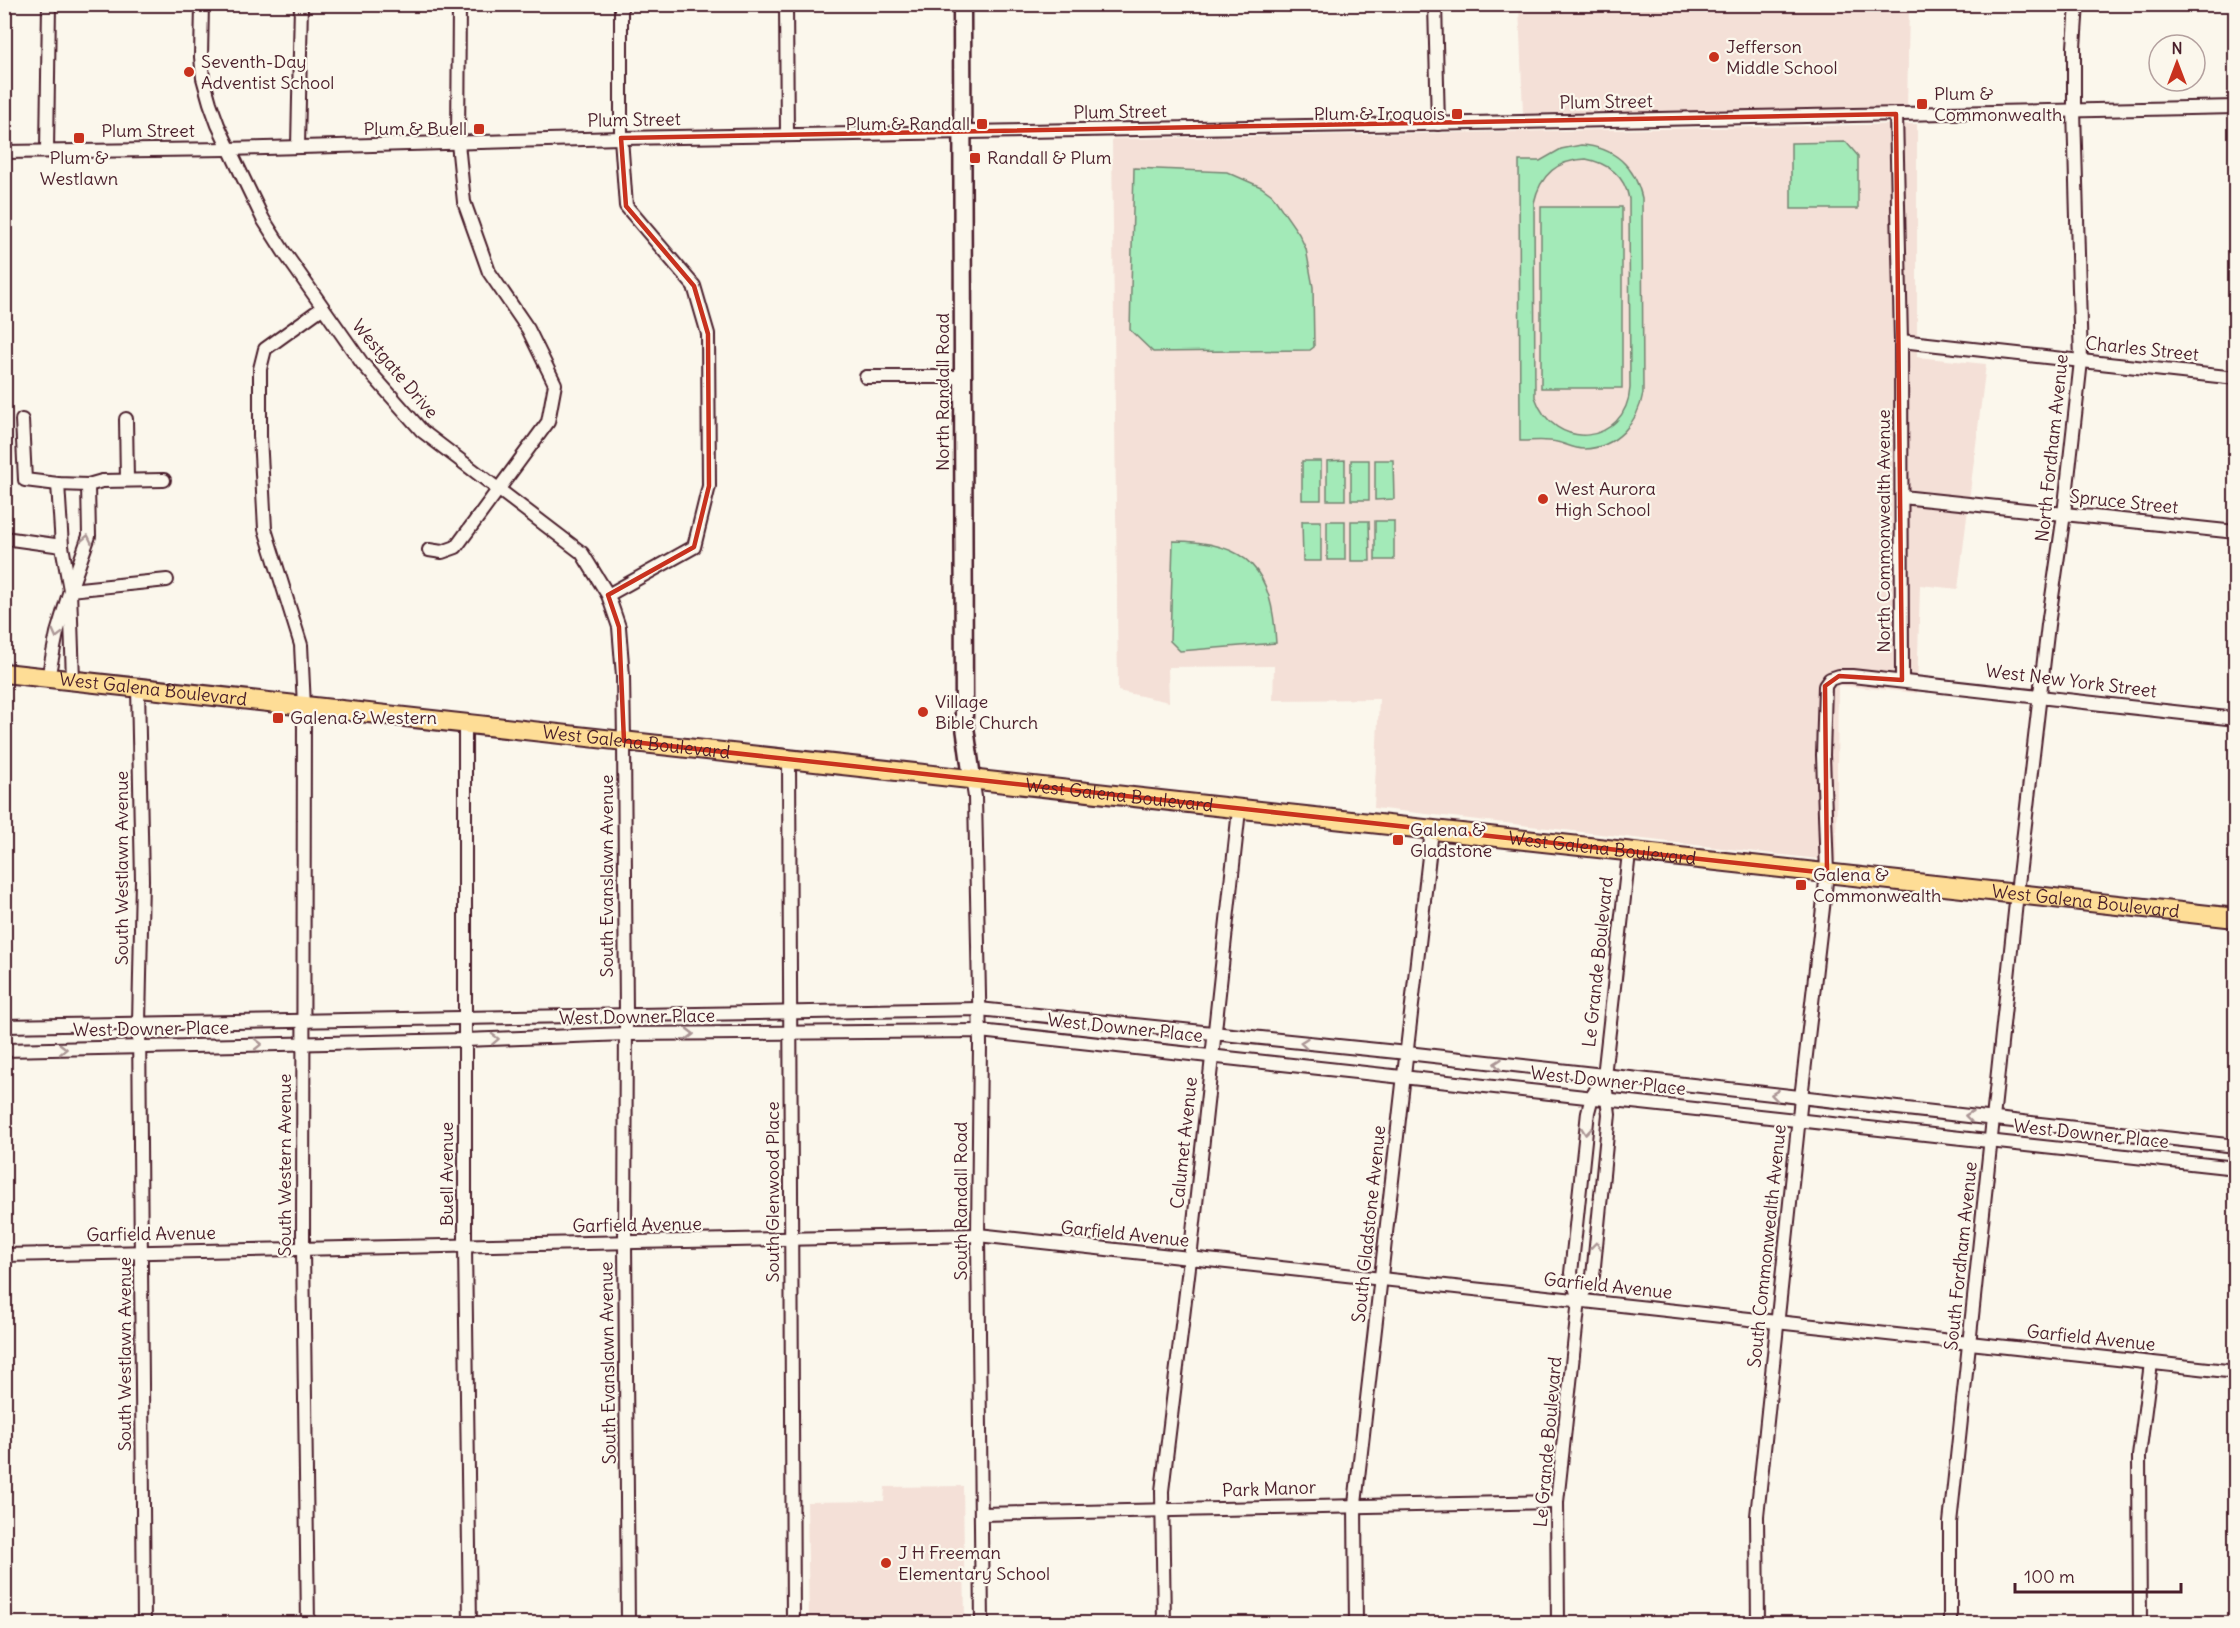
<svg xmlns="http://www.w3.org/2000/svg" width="2240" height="1628" font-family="Delius,sans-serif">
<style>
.built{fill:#f4e0d7}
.green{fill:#a3eab8;stroke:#768472;stroke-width:1.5;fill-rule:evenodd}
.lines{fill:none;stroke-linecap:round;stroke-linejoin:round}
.minor-casing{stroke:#4a1f2b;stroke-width:16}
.secondary-casing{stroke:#4a1f2b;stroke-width:21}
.primary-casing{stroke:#4a1f2b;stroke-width:22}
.minor{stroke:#fbf7ec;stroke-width:12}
.secondary{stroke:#fbf7ec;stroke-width:16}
.primary{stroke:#fedd96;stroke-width:18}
.oneway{stroke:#ab9695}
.marked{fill:none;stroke:#c8321e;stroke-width:4.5;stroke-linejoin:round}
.poi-dot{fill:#c8321e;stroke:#fbf7ec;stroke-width:2}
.labels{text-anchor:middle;stroke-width:4.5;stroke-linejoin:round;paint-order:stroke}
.poi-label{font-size:18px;fill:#4a1f2b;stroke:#fbf7ec;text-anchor:start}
.street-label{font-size:18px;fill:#4a1f2b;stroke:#fbf7ec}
</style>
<rect width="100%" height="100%" fill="#fbf7ec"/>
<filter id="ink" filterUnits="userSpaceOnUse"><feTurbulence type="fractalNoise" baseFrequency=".0167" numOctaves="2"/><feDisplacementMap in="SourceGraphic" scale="12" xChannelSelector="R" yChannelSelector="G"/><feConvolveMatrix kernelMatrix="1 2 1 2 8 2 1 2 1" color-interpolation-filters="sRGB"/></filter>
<g filter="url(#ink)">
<g class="built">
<polygon points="1519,5 1909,5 1907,109 1523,114"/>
<polygon points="1917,124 1917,357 1986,364 1958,589 1920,585 1917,693 1838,685 1836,861 1374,808 1379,699 1273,700 1274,666 1168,667 1169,702 1118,691 1112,139"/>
<polygon points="963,1486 965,1623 809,1623 807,1502 884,1501 885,1487"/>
</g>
<g class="green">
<polygon points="1846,142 1858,156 1858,209 1791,209 1791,143"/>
<path d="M1581,145C1614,147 1635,166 1642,198L1643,393C1638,423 1616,448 1584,449C1574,449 1566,444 1557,442C1546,439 1531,441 1520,441L1519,161H1540L1561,149ZM1586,159C1608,163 1625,176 1629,199L1630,388C1626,445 1554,453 1535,397L1534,203C1540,175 1557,160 1586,159Z"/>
<polygon points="1134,168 1227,172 1261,187 1272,195 1299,234 1306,249 1313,287 1314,347 1310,350 1153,352 1130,330"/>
<rect x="1541" y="207" width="81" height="181"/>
<polygon points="1345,460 1345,500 1327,500 1327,461"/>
<rect x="1351" y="460" width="18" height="40"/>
<polygon points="1375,460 1393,460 1394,499 1375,500"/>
<rect x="1302" y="461" width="19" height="39"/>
<polygon points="1302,521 1321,521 1321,561 1303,561"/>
<rect x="1327" y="521" width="18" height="39"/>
<polygon points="1351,521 1369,521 1370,561 1351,561"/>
<rect x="1375" y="521" width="19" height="39"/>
<path d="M1173,541C1249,541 1272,570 1276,643L1180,651L1170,641Z"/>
</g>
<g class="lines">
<g class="minor-casing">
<g id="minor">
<polyline points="202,4 201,57 203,78 210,103 218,125 248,188 263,219 284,252 362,363 422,431 582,553 608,595 619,627 623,676 624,741 626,1014 625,1243 628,1624"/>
<polyline points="786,4 787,135"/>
<polyline points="1435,4 1438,124"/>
<polyline points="1896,114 1901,341 1902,680"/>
<polyline points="298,146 301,4"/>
<polyline points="47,150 49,4"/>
<polyline points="4,152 228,149 621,138 1421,124 2236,107"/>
<polyline points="1901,341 2236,378"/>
<polyline points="866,377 962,377"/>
<polyline points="126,419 127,480"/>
<polyline points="22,420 25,480 58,484 88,485 102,481 164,480"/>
<polyline points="58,484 62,546 70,590 73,680"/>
<polyline points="1902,497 2236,532"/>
<polyline points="4,538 62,546"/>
<polyline points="429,550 442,552 456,547 548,422 555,384 528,329 489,272 464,202 458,143 459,4"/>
<polyline points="70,590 167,580"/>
<polyline points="608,595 694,547 709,486 708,334 694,286 626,206 621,138 621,4"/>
<polyline points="48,678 57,633 70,590 89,536 88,485"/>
<polyline points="138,688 142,880 139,1023 144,1624"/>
<polyline points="465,724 465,1246 470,1624"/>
<polyline points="789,759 793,1624"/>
<polyline points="972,778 975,797 980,1044 978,1235 982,1624"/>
<polyline points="4,1026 979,1009 1407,1053 2236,1146"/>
<polyline points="4,1050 465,1040 626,1034 980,1031 2236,1168"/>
<polyline points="4,1255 978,1235 2236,1372"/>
<polyline points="1579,1300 1593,1276 1609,1114 1604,1076 1629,853"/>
<polyline points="981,1514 1557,1502"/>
<polyline points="308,1624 303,1249 304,706 301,645 265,529 260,436 260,369 265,349 322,308"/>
<polyline points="1164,1624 1162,1491 1190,1259 1239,810"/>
<polyline points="1356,1624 1355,1504 1432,830"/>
<polyline points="1558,1624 1557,1502 1579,1300 1571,1273 1588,1112 1592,1097 1604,1076"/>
<polyline points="1758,1624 1757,1516 1801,1098 1827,873 1823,755 1825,686 1830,679 1839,676 1852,676 2236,719"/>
<polyline points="1950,1624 1950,1523 2017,893 2048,625 2064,514 2081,361 2074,110 2074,47 2077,4"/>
<polyline points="2140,1624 2139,1456 2151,1363"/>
</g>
</g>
<g class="secondary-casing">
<polyline id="secondary" points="962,4 964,720 972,778"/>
</g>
<g class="primary-casing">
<g id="primary">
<path id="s1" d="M4,673L2236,918"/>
</g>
</g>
<use href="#minor" class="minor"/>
<use href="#secondary" class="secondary"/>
<use href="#primary" class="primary"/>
</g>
<defs><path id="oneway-chevron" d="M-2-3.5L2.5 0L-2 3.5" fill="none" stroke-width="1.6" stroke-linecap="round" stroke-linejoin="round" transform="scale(1.5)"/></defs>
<g class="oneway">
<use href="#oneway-chevron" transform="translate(87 539) rotate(-78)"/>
<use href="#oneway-chevron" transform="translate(57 634) rotate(104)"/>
<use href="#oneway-chevron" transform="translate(690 1034)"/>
<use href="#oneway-chevron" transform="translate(495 1039) rotate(-2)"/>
<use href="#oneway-chevron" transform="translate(1304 1043) rotate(-174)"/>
<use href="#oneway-chevron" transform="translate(258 1044) rotate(-1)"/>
<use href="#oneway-chevron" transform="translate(63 1049) rotate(-1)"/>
<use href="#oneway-chevron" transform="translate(1498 1064) rotate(-174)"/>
<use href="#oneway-chevron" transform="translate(1775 1095) rotate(-173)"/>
<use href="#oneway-chevron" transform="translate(1969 1116) rotate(-174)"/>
<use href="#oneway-chevron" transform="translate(1586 1131) rotate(96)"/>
<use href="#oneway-chevron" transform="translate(1596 1246) rotate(-84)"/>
</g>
</g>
<path class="marked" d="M1896,114L1902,680L1839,676L1825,686L1827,873L624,741L619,627L608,595L694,547L709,486L708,334L694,286L626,206L621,138Z"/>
<g class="poi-dot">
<circle cx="1714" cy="57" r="6"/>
<circle cx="189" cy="72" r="6"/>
<rect x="1916" y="98" width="12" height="12" rx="3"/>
<rect x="1451" y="108" width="12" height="12" rx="3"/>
<rect x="976" y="118" width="12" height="12" rx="3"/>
<rect x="473" y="123" width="12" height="12" rx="3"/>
<rect x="73" y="132" width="12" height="12" rx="3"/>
<rect x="969" y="152" width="12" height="12" rx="3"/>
<circle cx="1543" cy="499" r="6"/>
<circle cx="923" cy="712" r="6"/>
<rect x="272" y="712" width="12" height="12" rx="3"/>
<rect x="1392" y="834" width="12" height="12" rx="3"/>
<rect x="1795" y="879" width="12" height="12" rx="3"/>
<circle cx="886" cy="1563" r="6"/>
</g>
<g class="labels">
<g class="poi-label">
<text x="1726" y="53">Jefferson<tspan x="1726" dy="21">Middle School</tspan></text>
<text x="201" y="68">Seventh-Day<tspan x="201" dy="21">Adventist School</tspan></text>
<text x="1934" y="100">Plum &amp;<tspan x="1934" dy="21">Commonwealth</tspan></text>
<text x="1445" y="120" text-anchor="end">Plum &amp; Iroquois</text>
<text x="970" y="130" text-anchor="end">Plum &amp; Randall</text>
<text x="467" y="135" text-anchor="end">Plum &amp; Buell</text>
<text x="79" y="164" text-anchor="middle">Plum &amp;<tspan x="79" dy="21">Westlawn</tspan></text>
<text x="987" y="164">Randall &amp; Plum</text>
<text x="1555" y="495">West Aurora<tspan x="1555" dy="21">High School</tspan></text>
<text x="935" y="708">Village<tspan x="935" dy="21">Bible Church</tspan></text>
<text x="290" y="724">Galena &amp; Western</text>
<text x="1410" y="836">Galena &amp;<tspan x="1410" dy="21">Gladstone</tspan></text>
<text x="1813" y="881">Galena &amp;<tspan x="1813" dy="21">Commonwealth</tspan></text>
<text x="898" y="1559">J H Freeman<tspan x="898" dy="21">Elementary School</tspan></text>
</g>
<g class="street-label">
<text transform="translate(1606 102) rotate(-1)" y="6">Plum Street</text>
<text transform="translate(1120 112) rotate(-1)" y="6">Plum Street</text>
<text transform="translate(634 120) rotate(-1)" y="6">Plum Street</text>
<text x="148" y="137">Plum Street</text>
<text transform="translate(2142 349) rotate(6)" y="6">Charles Street</text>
<text transform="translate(395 369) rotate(50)" y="6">Westgate Drive</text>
<text transform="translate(943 392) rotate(-90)" y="6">North Randall Road</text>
<text transform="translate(2052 448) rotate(-84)" y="6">North Fordham Avenue</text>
<text transform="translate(2124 502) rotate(6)" y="6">Spruce Street</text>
<text transform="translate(1884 531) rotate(-90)" y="6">North Commonwealth Avenue</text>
<text transform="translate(2071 681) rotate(7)" y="6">West New York Street</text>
<text dy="6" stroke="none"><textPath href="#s1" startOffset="150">West Galena Boulevard</textPath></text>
<text dy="6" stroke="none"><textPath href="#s1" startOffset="636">West Galena Boulevard</textPath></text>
<text dy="6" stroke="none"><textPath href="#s1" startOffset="1122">West Galena Boulevard</textPath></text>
<text dy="6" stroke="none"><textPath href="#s1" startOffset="1608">West Galena Boulevard</textPath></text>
<text transform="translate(122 868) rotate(-90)" y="6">South Westlawn Avenue</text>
<text transform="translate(607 876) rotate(-90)" y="6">South Evanslawn Avenue</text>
<text dy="6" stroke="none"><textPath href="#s1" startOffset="2094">West Galena Boulevard</textPath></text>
<text transform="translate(1598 962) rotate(-84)" y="6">Le Grande Boulevard</text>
<text transform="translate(637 1017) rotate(-1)" y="6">West Downer Place</text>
<text transform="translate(1125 1028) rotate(6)" y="6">West Downer Place</text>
<text transform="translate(151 1029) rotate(-1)" y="6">West Downer Place</text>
<text transform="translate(1608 1081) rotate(6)" y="6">West Downer Place</text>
<text transform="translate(2091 1134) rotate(6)" y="6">West Downer Place</text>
<text transform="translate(1184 1143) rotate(-84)" y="6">Calumet Avenue</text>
<text transform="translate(285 1165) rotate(-90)" y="6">South Western Avenue</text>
<text transform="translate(447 1174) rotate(-90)" y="6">Buell Avenue</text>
<text transform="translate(773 1192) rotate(-90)" y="6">South Glenwood Place</text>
<text transform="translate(961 1201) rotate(-90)" y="6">South Randall Road</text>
<text transform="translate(1369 1224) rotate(-84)" y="6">South Gladstone Avenue</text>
<text transform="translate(637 1225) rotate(-1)" y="6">Garfield Avenue</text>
<text transform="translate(151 1234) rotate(-1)" y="6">Garfield Avenue</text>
<text transform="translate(1125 1234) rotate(6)" y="6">Garfield Avenue</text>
<text transform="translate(1767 1246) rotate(-84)" y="6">South Commonwealth Avenue</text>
<text transform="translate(1961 1256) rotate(-84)" y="6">South Fordham Avenue</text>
<text transform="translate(1608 1286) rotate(6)" y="6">Garfield Avenue</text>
<text transform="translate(2091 1338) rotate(6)" y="6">Garfield Avenue</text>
<text transform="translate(125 1354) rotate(-90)" y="6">South Westlawn Avenue</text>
<text transform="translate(608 1363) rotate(-91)" y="6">South Evanslawn Avenue</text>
<text transform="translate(1548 1442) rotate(-85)" y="6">Le Grande Boulevard</text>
<text transform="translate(1269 1489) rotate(-2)" y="6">Park Manor</text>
</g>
</g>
<rect width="2240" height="1628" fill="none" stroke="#fbf7ec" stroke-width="24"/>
<rect x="12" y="12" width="2216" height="1604" fill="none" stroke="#4a1f2b" stroke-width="2" filter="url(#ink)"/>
<g transform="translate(2177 63)"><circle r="28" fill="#fbf7ec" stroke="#b4a19f" stroke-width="1.5"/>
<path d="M0-4.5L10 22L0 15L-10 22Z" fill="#c8321e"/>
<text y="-9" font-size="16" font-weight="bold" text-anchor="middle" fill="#4a1f2b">N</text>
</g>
<path d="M2015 1583v9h166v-9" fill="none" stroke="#4a1f2b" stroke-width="3"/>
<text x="2024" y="1583" font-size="18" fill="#4a1f2b" stroke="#fbf7ec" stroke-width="4.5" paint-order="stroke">100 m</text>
</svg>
